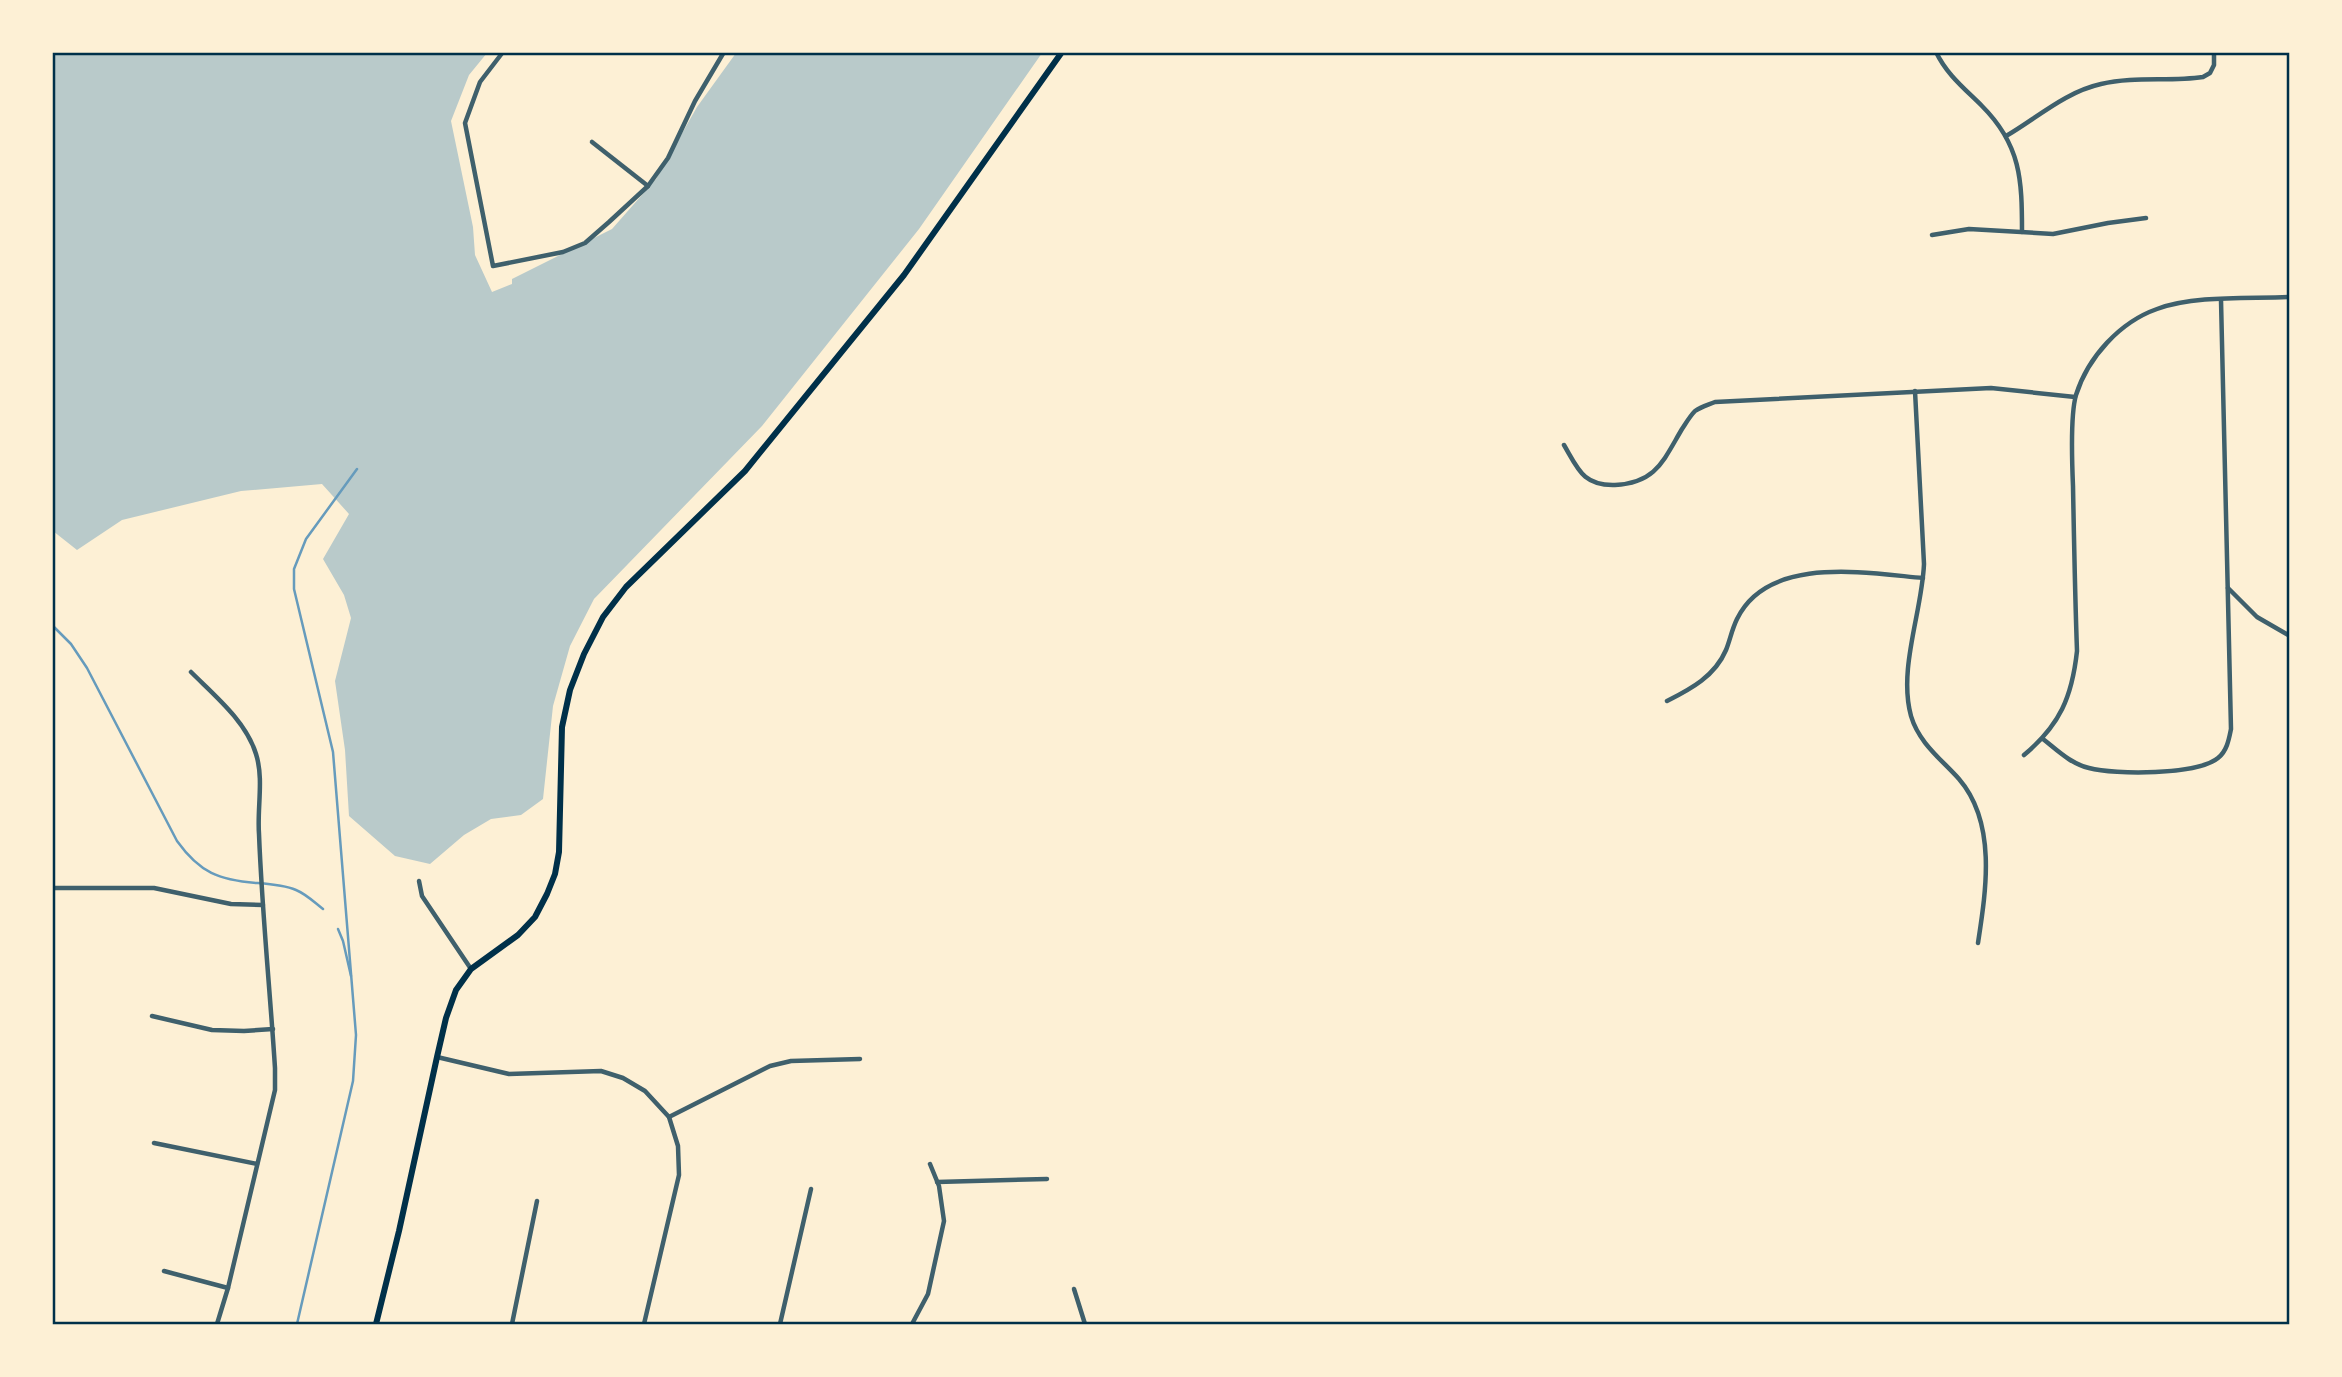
<svg xmlns="http://www.w3.org/2000/svg" width="2342" height="1377" font-family="'IBM Plex Sans',sans-serif">
<style>
.green{fill:#b9caca}
.lines{fill:none;stroke-linecap:round;stroke-linejoin:round}
.stream{stroke:#669bbc;stroke-width:2.5}
.minor{stroke:#3f606c;stroke-width:4.5}
.secondary{stroke:#003049;stroke-width:6}
.neatline{fill:none;stroke:#003049;stroke-width:2.5}
</style>
<rect width="100%" height="100%" fill="#fdf0d5"/>
<polygon class="green" points="52,53 487,53 469,75 451,121 473,227 475,255 492,292 512,284 512,279 612,229 656,179 697,107 736,53 1042,53 919,229 762,426 594,599 570,646 553,706 543,799 521,815 491,819 464,835 430,864 395,856 349,816 345,750 335,681 351,618 344,595 323,559 349,514 322,484 241,491 122,520 77,550 53,531"/>
<g class="lines">
<g class="stream">
<path d="M52,625L71,644L87,668L177,841C200,873 219,880 257,883C270,884 284,885 296,890C306,894 314,902 323,909"/>
<polyline points="338,929 343,941 351,976"/>
<polyline points="297,1324 353,1081 356,1035 333,752 294,589 294,569 306,539 357,469"/>
</g>
<g class="minor">
<polyline points="503,52 480,82 465,123 493,266 563,252 585,243 609,222 648,186 668,158 695,101 724,52"/>
<path d="M1936,52C1947,75 1965,89 1982,106C2021,145 2022,180 2022,232"/>
<path d="M2006,136C2037,118 2065,92 2101,84C2135,76 2169,82 2203,77L2210,73L2214,65V52"/>
<polyline points="592,142 648,186"/>
<polyline points="1932,235 1969,229 2053,234 2108,223 2146,218"/>
<path d="M1915,391L1924,564C1922,612 1898,669 1911,716C1919,743 1941,759 1959,779C1997,823 1986,891 1978,943"/>
<path d="M1564,445C1578,469 1583,486 1615,485C1656,483 1663,461 1682,429C1686,423 1690,416 1695,411C1701,407 1708,405 1715,402L1991,388L2075,397"/>
<polyline points="2228,588 2257,617 2290,636"/>
<path d="M191,672C214,695 246,721 256,754C264,779 257,808 259,834C262,912 270,990 275,1068V1090L228,1288L217,1324"/>
<path d="M1667,701C1691,689 1715,676 1726,650C1730,640 1732,629 1737,619C1768,555 1866,573 1923,578"/>
<path d="M2043,739C2057,750 2071,764 2089,768C2115,775 2197,775 2218,758C2227,751 2229,739 2231,729L2221,300"/>
<path d="M2024,755C2060,725 2072,697 2077,651C2075,596 2074,541 2073,486C2072,463 2070,416 2076,395C2088,357 2120,322 2157,309C2195,295 2249,299 2290,297"/>
<polyline points="419,881 422,896 471,969"/>
<polyline points="52,888 154,888 231,904 263,905"/>
<polyline points="152,1016 212,1030 244,1031 273,1029"/>
<polyline points="437,1057 509,1074 601,1071 623,1078 645,1091 669,1117 678,1146 679,1175 644,1324"/>
<polyline points="669,1117 770,1066 791,1061 860,1059"/>
<polyline points="154,1143 257,1164"/>
<polyline points="937,1182 1047,1179"/>
<polyline points="164,1271 228,1288"/>
<polyline points="1074,1289 1085,1324"/>
<polyline points="512,1324 537,1201"/>
<polyline points="780,1324 811,1189"/>
<polyline points="912,1324 928,1294 944,1221 939,1186 930,1164"/>
</g>
<polyline class="secondary" points="376,1324 399,1231 437,1057 446,1018 456,990 471,969 518,935 535,917 547,894 555,874 559,852 562,727 570,690 584,654 603,617 626,587 745,471 904,275 1062,52"/>
</g>
<rect width="2342" height="1377" fill="none" stroke="#fdf0d5" stroke-width="108"/>
<rect x="54" y="54" width="2234" height="1269" class="neatline"/>
</svg>
